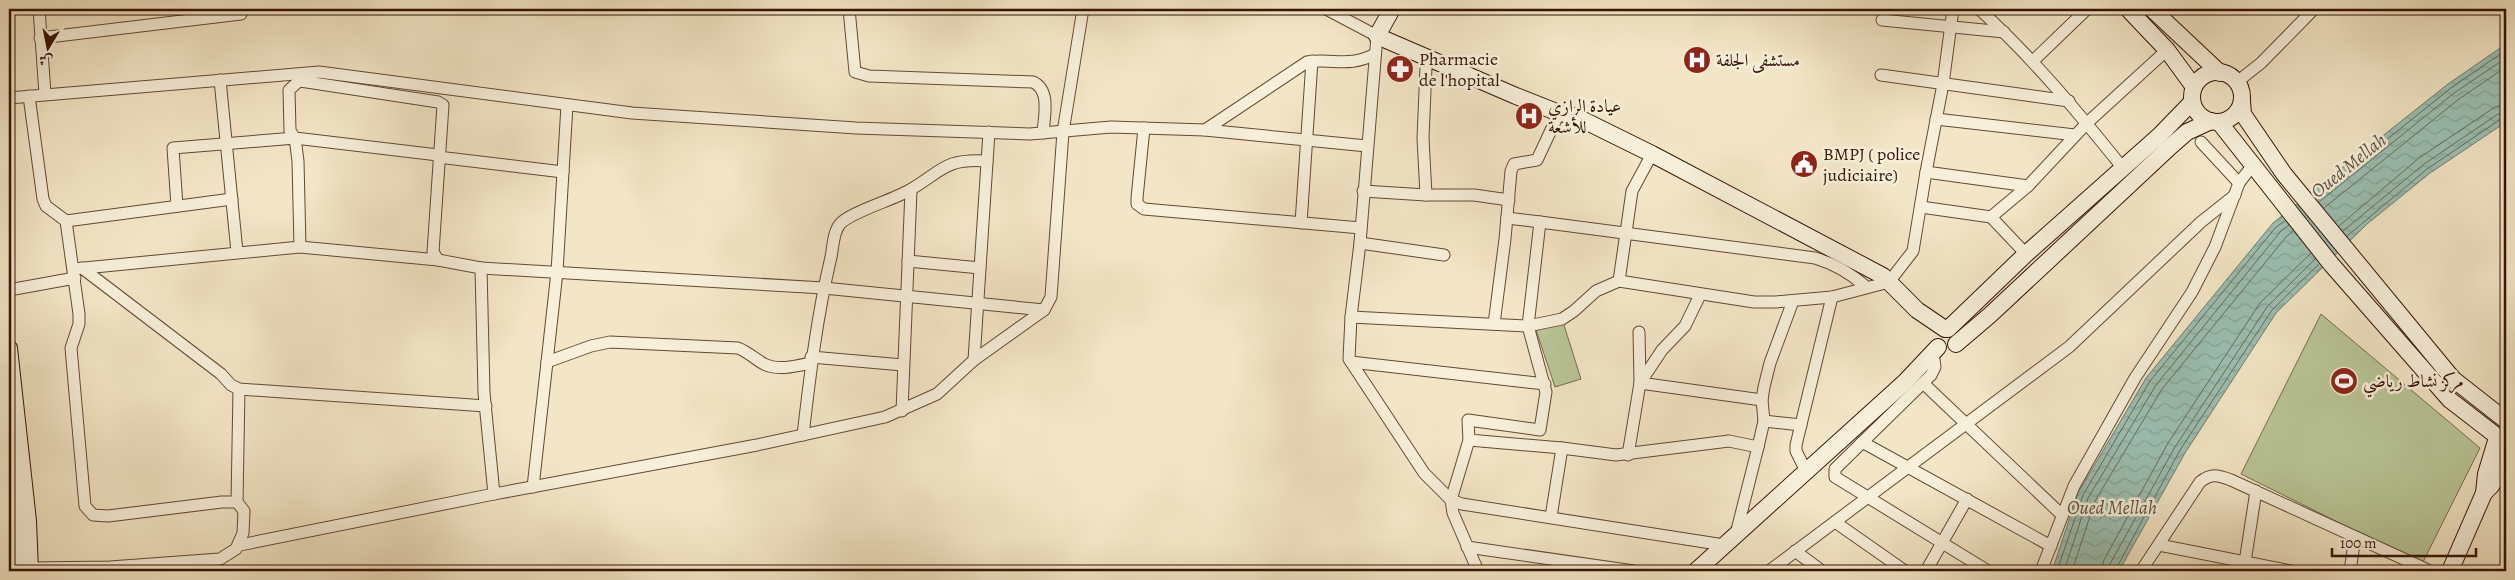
<svg xmlns="http://www.w3.org/2000/svg" width="2515" height="580" font-family="Alegreya,Amiri,serif">
<style>
.pitch{fill:#b9c697;stroke:#776c4e}
.water{fill:url(#water-waves);stroke:#727b6d}
.lines{fill:none;stroke-linecap:round;stroke-linejoin:round}
.shore{stroke:#686a5c;stroke-width:1}
.street-casing{stroke:#644834;stroke-width:13}
.secondary-casing{stroke:#351304;stroke-width:18}
.street{stroke:#f7efda;stroke-width:11}
.secondary{stroke:#f7efda;stroke-width:16}
.labels{text-anchor:middle;stroke-width:5;stroke-linejoin:round;paint-order:stroke}
.poi-label{font-size:18px;fill:#351304;stroke:#f7efda;text-anchor:start}
.water-label{font-size:19px;font-style:italic;fill:#595041;stroke:#f7efda}
</style>
<defs>
<pattern id="water-waves" width="16" height="10" patternUnits="userSpaceOnUse" patternTransform="scale(1.25)"><rect width="16" height="10" fill="#9bc0b3"/><path d="M0 5q4-4 8 0t8 0" fill="none" stroke="#86a498"/></pattern>
</defs>
<rect width="100%" height="100%" fill="#f3e6c6"/>
<filter id="stains"><feTurbulence type="fractalNoise" baseFrequency=".004" numOctaves="4"/><feColorMatrix values="0 0 0 0 .2 0 0 0 0 .09 0 0 0 0 .02 0 0 0 .5 -.17"/></filter>
<radialGradient id="worn" r=".72"><stop offset=".6" stop-color="#630" stop-opacity="0"/><stop offset="1" stop-color="#630" stop-opacity=".3"/></radialGradient>
<g class="pitch">
<polygon points="2321,314 2480,448 2422,564 2241,474"/>
<polygon points="1563,322 1581,379 1555,387 1536,330"/>
</g>
<polygon class="water" points="2506,44 2506,122 2430,173 2367,224 2276,313 2185,453 2119,571 2052,571 2078,493 2146,378 2273,223 2448,84"/>
<g class="lines">
<g class="shore">
<polyline points="2315,197 2451,88 2506,50"/>
<polyline points="2319,202 2454,93 2506,58"/>
<polyline points="2324,208 2459,99 2506,67"/>
<polyline points="2339,226 2419,158 2495,107 2506,104"/>
<polyline points="2343,231 2424,164 2498,114 2506,112"/>
<polyline points="2347,236 2427,169 2501,119 2506,118"/>
<polyline points="2057,571 2083,495 2150,381 2276,227 2285,221"/>
<polyline points="2064,571 2088,498 2156,385 2281,231 2289,225"/>
<polyline points="2072,571 2095,501 2162,389 2286,237 2293,231"/>
<polyline points="2101,571 2104,560 2168,443 2260,303 2311,253"/>
<polyline points="2109,571 2110,564 2175,447 2267,307 2315,259"/>
<polyline points="2115,571 2180,450 2272,310 2319,264"/>
</g>
<g class="street-casing">
<g id="street">
<polyline points="39,9 45,94"/>
<path d="M849,9L855,72L869,76L1033,82C1051,90 1044,117 1043,133"/>
<polyline points="1326,9 1377,36 1360,243 1351,317 1349,359 1424,473 1451,500 1462,504 1724,545"/>
<polyline points="1953,9 1943,84 1926,172 2028,186"/>
<path d="M1979,9C2032,57 2077,111 2122,167"/>
<polyline points="1882,20 2004,32"/>
<polyline points="40,38 241,14"/>
<polyline points="1431,59 1426,67 1423,138 1426,195 1474,195 1509,200"/>
<polyline points="2033,61 2087,9"/>
<polyline points="1881,75 2069,101"/>
<polyline points="220,80 237,252"/>
<polyline points="2237,82 2261,63 2314,9"/>
<polyline points="29,96 43,199 46,206 66,221 79,314 79,324 71,348 85,506 93,515 108,516 222,502 237,502 244,511 243,533 236,549 220,559 110,567 30,568"/>
<path d="M9,98L319,72L632,113L856,128L1030,134L1111,127L1205,130L1307,62C1333,58 1349,68 1375,54"/>
<polyline points="1936,119 2075,135"/>
<polyline points="1144,128 1137,198 1137,204 1144,209 1361,228"/>
<polyline points="1205,130 1367,146"/>
<polyline points="2201,142 2239,183"/>
<polyline points="438,157 563,172"/>
<polyline points="1363,191 1426,195"/>
<polyline points="1921,207 1991,217 2026,254"/>
<polyline points="1991,217 2028,186 2087,123 2167,50"/>
<polyline points="1507,218 1540,222"/>
<polyline points="66,221 232,199"/>
<polyline points="1301,223 1312,61"/>
<polyline points="1360,243 1444,255"/>
<polyline points="300,247 438,260 481,268 484,393 494,494"/>
<polyline points="438,260 433,252 443,105 438,102 307,82 299,81 289,90 290,131 295,138 438,155"/>
<polyline points="908,261 980,268"/>
<polyline points="82,268 221,374 231,385 239,389 486,406"/>
<polyline points="481,268 824,288 1044,310"/>
<polyline points="74,269 300,247 298,161 295,138 173,148 177,206"/>
<polyline points="1619,281 1632,191 1652,154"/>
<polyline points="9,290 75,278"/>
<polyline points="1351,317 1528,326 1562,319 1574,311 1596,291 1619,281 1754,302 1776,302 1832,297 1889,282 1913,251 1926,172"/>
<polyline points="1494,324 1505,239 1511,171 1514,164 1537,160 1559,113"/>
<polyline points="1639,332 1640,382"/>
<polyline points="1933,352 1935,367 1931,375 1835,469 1835,477 1988,571"/>
<polyline points="811,357 903,365"/>
<polyline points="974,360 989,132"/>
<polyline points="547,362 557,272 567,105"/>
<polyline points="1351,362 1545,384"/>
<polyline points="1640,383 1662,350 1685,326 1700,295"/>
<polyline points="1923,383 2062,515"/>
<polyline points="902,411 911,190"/>
<polyline points="1764,421 1801,425"/>
<path d="M803,435C810,375 817,316 831,257C833,248 833,232 840,224C849,213 892,200 908,191C942,172 943,158 987,161"/>
<polyline points="1469,440 1451,500 1453,513 1478,571"/>
<polyline points="1862,442 2051,546"/>
<polyline points="1758,447 1764,421 1762,400 1764,387 1770,363 1793,301"/>
<polyline points="1562,448 1616,455 1729,441 1758,447 1736,534"/>
<polyline points="1628,455 1640,383 1762,400"/>
<polyline points="1806,471 1796,451 1796,445 1832,297"/>
<path d="M533,487L547,362L591,346L610,342L738,348C748,352 755,359 764,364C778,371 797,366 811,363"/>
<polyline points="237,502 239,389"/>
<path d="M1551,517L1562,448L1469,440L1468,420L1540,430L1546,392L1528,326L1540,222L1815,258C1835,264 1849,272 1865,286"/>
<polyline points="1835,522 1905,571"/>
<polyline points="240,545 494,494 757,445 885,417 937,394 974,360 1044,310 1051,297 1063,132 1083,9"/>
<polyline points="2159,545 2291,571"/>
<polyline points="1467,547 1634,571"/>
<polyline points="1795,551 1822,571"/>
<polyline points="2245,562 2256,491"/>
<polyline points="1769,571 2069,347 2201,222 2235,195"/>
<polyline points="1926,571 1967,499"/>
<polyline points="2041,571 2074,486 2135,378 2192,292 2215,247 2239,183 2252,166"/>
<path d="M2141,571L2200,482C2211,473 2218,475 2231,480L2430,571"/>
<polyline points="2350,571 2355,537"/>
</g>
</g>
<g class="secondary-casing">
<g id="secondary">
<polyline points="1392,9 1377,36 1516,96 1559,113 1575,116 1652,154 1883,276 1917,310 1945,329"/>
<polyline points="2128,9 2167,50 2194,87"/>
<polyline points="2152,9 2220,73"/>
<circle cx="2217" cy="97" r="25"/>
<polyline points="2242,101 2243,114 2284,174 2453,379 2504,419"/>
<polyline points="2219,122 2331,264 2450,400 2494,434"/>
<polyline points="1948,329 2026,254 2159,136 2192,102"/>
<polyline points="1956,344 1990,315 2171,146 2187,132 2211,121"/>
<polyline points="9,348 28,521 30,571"/>
<polyline points="9,459 16,523 17,571"/>
<polyline points="2484,493 2486,474 2496,441"/>
<polyline points="1696,571 1905,382 1938,347"/>
<polyline points="2450,571 2484,493 2491,486 2506,460"/>
</g>
</g>
<use href="#street" class="street"/>
<use href="#secondary" class="secondary"/>
</g>
<defs>
<g id="hospital-disc" transform="scale(1.4375)"><circle r="9.5" fill="#8f2418" stroke="#f7efda"/><path d="M-5-5h3v3.5h4V-5h3V5h-3V1.5h-4V5h-3Z" fill="#fff"/></g>
<g id="pharmacy-disc" transform="scale(1.4375)"><circle r="9.5" fill="#8f2418" stroke="#f7efda"/><path d="M-2-6h4v4h4v4h-4v4h-4v-4h-4v-4h4Z" fill="#fff"/></g>
<g id="civic-disc" transform="scale(1.4375)"><circle r="9.5" fill="#8f2418" stroke="#f7efda"/><path d="M-.6-6.5H3V-4.5H.6V-3L4-1V1h2V6H-6V1h2V-1L-.6-3ZM-1.2 2.5V6h2.4V2.5Z" fill="#fff"/></g>
<g id="stadium-disc" transform="scale(1.4375)"><circle r="9.5" fill="#8f2418" stroke="#f7efda"/><path d="M0-5a6.5 5 0 1 0 0 10a6.5 5 0 1 0 0-10ZM-3.5-1.8h7v3.6h-7Z" fill="#fff"/></g>
</defs>
<g fill-rule="evenodd">
<use href="#hospital-disc" x="1697" y="60"/>
<use href="#pharmacy-disc" x="1400" y="69"/>
<use href="#hospital-disc" x="1529" y="116"/>
<use href="#civic-disc" x="1804" y="164"/>
<use href="#stadium-disc" x="2344" y="381"/>
</g>
<g class="labels">
<g class="poi-label">
<text x="1419" y="65">Pharmacie<tspan x="1419" dy="21">de l'hopital</tspan></text>
<text x="1716" y="66">مستشفى الجلفة</text>
<text x="1548" y="112">عيادة الرازي<tspan x="1548" dy="21">للأشعة</tspan></text>
<text x="1823" y="160">BMPJ ( police<tspan x="1823" dy="21">judiciaire)</tspan></text>
<text x="2363" y="387">مركز نشاط رياضي</text>
</g>
<g class="water-label">
<text transform="translate(2348 165) rotate(-39)" y="7">Oued Mellah</text>
<text x="2112" y="514">Oued Mellah</text>
</g>
</g>
<rect width="2515" height="580" fill="none" stroke="#f3e6c6" stroke-width="30"/>
<rect x="10" y="10" width="2495" height="560" fill="none" stroke="#351304" stroke-width="2.5"/>
<rect x="15" y="15" width="2485" height="550" fill="none" stroke="#351304"/>
<g transform="translate(48 48) rotate(190)" stroke="#f7efda" stroke-width="4" paint-order="stroke">
<path d="M0-4L9 19L0 12L-9 19Z" fill="#351304"/>
<text y="-8" font-size="14" font-weight="bold" text-anchor="middle" fill="#351304">ش</text>
</g>
<path d="M2332 548v8h144v-8" fill="none" stroke="#351304" stroke-width="2.5"/>
<text x="2340" y="548" font-size="15" fill="#351304" stroke="#f7efda" stroke-width="4" paint-order="stroke">100 m</text>
<rect width="100%" height="100%" filter="url(#stains)"/>
<rect width="100%" height="100%" fill="url(#worn)"/>
</svg>
